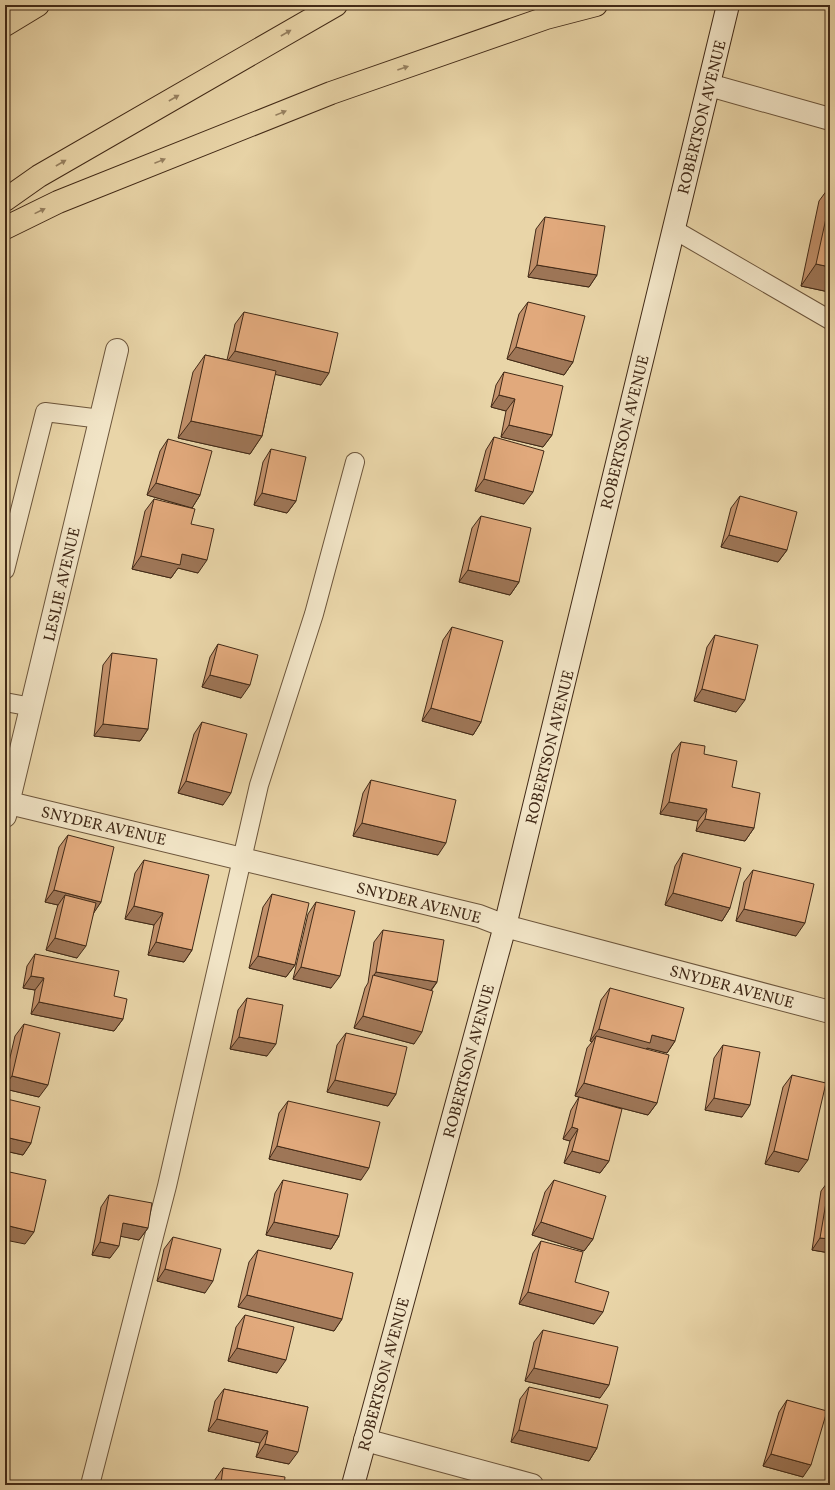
<svg xmlns="http://www.w3.org/2000/svg" width="835" height="1490" font-family="Vollkorn,serif">
<style>
.lines{fill:none;stroke-linecap:round;stroke-linejoin:round}
.lane-casing{stroke:#6c553b;stroke-width:20}
.street-casing{stroke:#6c553b;stroke-width:24}
.secondary-casing{stroke:#422a17;stroke-width:24}
.highway-casing{stroke:#422a17;stroke-width:24}
.lane{stroke:#f1e4c6;stroke-width:18}
.street{stroke:#f1e4c6;stroke-width:22}
.secondary{stroke:#f1e4c6;stroke-width:22}
.highway{stroke:#e9d5a8;stroke-width:22}
.wall{fill:#c2916b;stroke:#422a17}
.shaded-wall{fill:#9e7657;stroke:#422a17}
.building{fill:#e1a97c;stroke:#422a17}
.oneway{fill:#968060}
.labels{text-anchor:middle;stroke-width:3;stroke-linejoin:round;paint-order:stroke}
.street-label{font-size:16px;fill:#422a17;stroke:#f1e4c6}
</style>
<rect width="100%" height="100%" fill="#e9d5a8"/>
<filter id="stains"><feTurbulence type="fractalNoise" baseFrequency=".005" numOctaves="4"/><feColorMatrix values="0 0 0 0 .2 0 0 0 0 .09 0 0 0 0 .02 0 0 0 .5 -.17"/></filter>
<radialGradient id="worn" r=".72"><stop offset=".6" stop-color="#630" stop-opacity="0"/><stop offset="1" stop-color="#630" stop-opacity=".3"/></radialGradient>
<g class="lines">
<g class="lane-casing">
<g id="lane">
<polyline points="673,229 830,320"/>
<polyline points="5,570 45,412 101,419"/>
<polyline points="5,702 32,707"/>
<polyline points="90,1485 167,1186 259,785 314,614 355,462"/>
</g>
</g>
<g class="street-casing">
<g id="street">
<polyline points="709,85 830,119"/>
<polyline points="5,802 479,916 505,926 830,1012"/>
<polyline points="5,816 117,350"/>
<polyline points="365,1440 532,1485"/>
</g>
</g>
<g class="secondary-casing">
<polyline id="secondary" points="353,1485 505,926 728,5"/>
</g>
<g class="highway-casing">
<g id="highway">
<polyline points="5,25 38,5"/>
<polyline points="5,200 39,176 336,5"/>
<polyline points="5,228 58,202 331,93 546,18 596,5"/>
</g>
</g>
<use href="#lane" class="lane"/>
<use href="#street" class="street"/>
<use href="#secondary" class="secondary"/>
<use href="#highway" class="highway"/>
</g>
<g class="wall">
<polygon points="830,186 830,290 829,292 801,286 819,201"/>
<polygon points="545,217 597,275 589,287 528,277 536,229"/>
<polygon points="528,302 573,362 564,375 507,359 519,314"/>
<polygon points="244,312 321,385 275,374 262,436 250,454 178,438 193,372 205,355 227,360 235,324"/>
<polygon points="504,372 552,435 543,447 501,437 506,411 491,407 496,385"/>
<polygon points="494,437 524,504 475,491 486,450"/>
<polygon points="168,439 200,495 192,508 147,495 160,451"/>
<polygon points="271,449 296,501 287,513 254,505 263,462"/>
<polygon points="740,496 787,550 778,562 721,547 731,508"/>
<polygon points="154,499 191,524 198,573 178,568 171,578 132,569 145,511"/>
<polygon points="481,516 519,582 510,595 459,582 472,528"/>
<polygon points="452,627 481,722 473,735 422,721 443,640"/>
<polygon points="715,635 736,712 694,701 707,647"/>
<polygon points="218,644 241,698 202,687 210,657"/>
<polygon points="112,653 148,729 140,741 94,736 103,665"/>
<polygon points="202,722 223,805 178,793 194,734"/>
<polygon points="681,742 704,754 732,787 754,828 745,841 696,831 698,821 660,814 672,754"/>
<polygon points="371,780 438,855 353,836 363,793"/>
<polygon points="68,835 101,902 94,912 77,958 46,950 57,908 58,905 45,902 59,847"/>
<polygon points="683,853 730,908 722,921 665,905 675,866"/>
<polygon points="144,860 192,950 184,962 148,955 154,925 125,919 135,873"/>
<polygon points="753,870 796,936 736,921 744,882"/>
<polygon points="272,894 295,965 286,977 249,968 263,907"/>
<polygon points="316,902 331,988 293,979 308,914"/>
<polygon points="383,930 437,982 431,991 414,1044 354,1028 365,988 368,983 374,942"/>
<polygon points="35,954 114,996 123,1019 114,1031 31,1014 35,990 23,988 27,966"/>
<polygon points="610,988 675,1041 667,1053 647,1048 646,1049 657,1103 648,1115 575,1096 587,1048 592,1042 590,1041 601,1000"/>
<polygon points="247,998 267,1056 230,1049 238,1010"/>
<polygon points="24,1024 39,1097 5,1089 5,1079 15,1036"/>
<polygon points="346,1033 396,1094 388,1106 327,1092 337,1045"/>
<polygon points="723,1045 742,1117 705,1110 714,1058"/>
<polygon points="792,1075 799,1172 765,1164 783,1087"/>
<polygon points="579,1097 609,1161 600,1173 564,1163 570,1141 563,1139 571,1110"/>
<polygon points="7,1099 31,1143 23,1155 5,1151 5,1103"/>
<polygon points="288,1101 361,1180 269,1159 279,1113"/>
<polygon points="830,1179 830,1253 812,1250 821,1191"/>
<polygon points="283,1180 339,1236 331,1249 266,1235 275,1193"/>
<polygon points="554,1180 593,1239 584,1251 532,1235 545,1192"/>
<polygon points="109,1195 148,1228 139,1240 121,1236 110,1258 92,1255 101,1207"/>
<polygon points="173,1237 205,1293 157,1281 164,1249"/>
<polygon points="541,1241 575,1282 594,1324 519,1304 533,1253"/>
<polygon points="258,1250 342,1319 334,1331 238,1307 249,1262"/>
<polygon points="245,1315 277,1373 228,1361 236,1327"/>
<polygon points="543,1330 600,1398 525,1381 534,1342"/>
<polygon points="529,1387 597,1448 589,1461 511,1442 520,1399"/>
<polygon points="224,1389 308,1407 289,1464 256,1457 260,1443 208,1431 215,1401"/>
<polygon points="787,1400 803,1477 763,1466 779,1412"/>
<polygon points="223,1468 284,1485 210,1485 212,1482 214,1482 214,1481"/>
</g>
<g class="shaded-wall">
<polygon points="816,264 830,267 830,290 829,292 801,286"/>
<polygon points="537,265 597,275 589,287 528,277"/>
<polygon points="516,347 573,362 564,375 507,359"/>
<polygon points="235,351 329,373 321,385 226,363"/>
<polygon points="499,395 515,399 506,411 491,407"/>
<polygon points="191,421 262,436 250,454 178,438"/>
<polygon points="509,425 552,435 543,447 501,437"/>
<polygon points="484,479 533,492 524,504 475,491"/>
<polygon points="156,483 200,495 192,508 147,495"/>
<polygon points="262,493 296,501 287,513 254,505"/>
<polygon points="729,535 787,550 778,562 721,547"/>
<polygon points="182,554 207,560 198,573 178,568 171,578 132,569 141,556"/>
<polygon points="468,570 519,582 510,595 459,582"/>
<polygon points="210,675 250,685 241,698 202,687"/>
<polygon points="702,689 745,700 736,712 694,701"/>
<polygon points="431,708 481,722 473,735 422,721"/>
<polygon points="103,724 148,729 140,741 94,736"/>
<polygon points="186,781 231,793 223,805 178,793"/>
<polygon points="669,802 707,809 698,821 660,814"/>
<polygon points="705,819 754,828 745,841 696,831"/>
<polygon points="362,823 446,843 438,855 353,836"/>
<polygon points="54,890 101,902 93,914 65,895 58,905 45,902"/>
<polygon points="673,893 730,908 722,921 665,905"/>
<polygon points="134,906 163,913 154,925 125,919"/>
<polygon points="744,909 805,923 796,936 736,921"/>
<polygon points="55,938 86,946 77,958 46,950"/>
<polygon points="156,942 192,950 184,962 148,955"/>
<polygon points="258,956 295,965 286,977 249,968"/>
<polygon points="301,967 340,976 331,988 293,979"/>
<polygon points="376,972 437,982 428,994 373,977"/>
<polygon points="31,976 44,978 35,990 23,988"/>
<polygon points="39,1002 123,1019 114,1031 31,1014"/>
<polygon points="363,1016 422,1032 414,1044 354,1028"/>
<polygon points="599,1029 652,1035 675,1041 667,1053 647,1048 642,1055 596,1036 592,1042 590,1041"/>
<polygon points="239,1037 276,1044 267,1056 230,1049"/>
<polygon points="12,1076 48,1085 39,1097 5,1089 5,1085"/>
<polygon points="335,1080 396,1094 388,1106 327,1092"/>
<polygon points="584,1083 657,1103 648,1115 575,1096"/>
<polygon points="714,1098 750,1105 742,1117 705,1110"/>
<polygon points="572,1127 578,1129 570,1141 563,1139"/>
<polygon points="5,1137 31,1143 23,1155 5,1151"/>
<polygon points="277,1146 369,1168 361,1180 269,1159"/>
<polygon points="572,1151 609,1161 600,1173 564,1163"/>
<polygon points="774,1151 808,1160 799,1172 765,1164"/>
<polygon points="274,1222 339,1236 331,1249 266,1235"/>
<polygon points="541,1222 593,1239 584,1251 532,1235"/>
<polygon points="123,1223 148,1228 139,1240 114,1235"/>
<polygon points="5,1225 34,1232 25,1244 5,1240"/>
<polygon points="820,1238 830,1239 830,1253 812,1250"/>
<polygon points="100,1242 119,1246 110,1258 92,1255"/>
<polygon points="165,1269 213,1281 205,1293 157,1281"/>
<polygon points="528,1292 603,1312 594,1324 519,1304"/>
<polygon points="247,1295 342,1319 334,1331 238,1307"/>
<polygon points="237,1348 286,1360 277,1373 228,1361"/>
<polygon points="534,1368 609,1385 600,1398 525,1381"/>
<polygon points="217,1419 268,1431 260,1443 208,1431"/>
<polygon points="519,1430 597,1448 589,1461 511,1442"/>
<polygon points="265,1444 298,1452 289,1464 256,1457"/>
<polygon points="771,1454 811,1465 803,1477 763,1466"/>
</g>
<g class="building">
<polygon points="830,200 830,267 816,264"/>
<polygon points="545,217 605,226 597,275 537,265"/>
<polygon points="528,302 585,316 573,362 516,347"/>
<polygon points="244,312 338,333 329,373 235,351"/>
<polygon points="205,355 276,371 262,436 191,421"/>
<polygon points="504,372 563,386 552,435 509,425 515,399 499,395"/>
<polygon points="494,437 544,451 533,492 484,479"/>
<polygon points="168,439 212,451 200,495 156,483"/>
<polygon points="271,449 306,457 296,501 262,493"/>
<polygon points="740,496 797,512 787,550 729,535"/>
<polygon points="154,499 195,509 191,524 214,529 207,560 182,554 180,565 141,556"/>
<polygon points="481,516 531,528 519,582 468,570"/>
<polygon points="452,627 503,641 481,722 431,708"/>
<polygon points="715,635 758,645 745,700 702,689"/>
<polygon points="218,644 258,655 250,685 210,675"/>
<polygon points="112,653 157,659 148,729 103,724"/>
<polygon points="202,722 247,734 231,793 186,781"/>
<polygon points="681,742 705,746 704,754 737,761 732,787 760,793 754,828 705,819 707,809 669,802"/>
<polygon points="371,780 456,800 446,843 362,823"/>
<polygon points="68,835 114,847 101,902 54,890"/>
<polygon points="683,853 741,868 730,908 673,893"/>
<polygon points="144,860 209,875 192,950 156,942 163,913 134,906"/>
<polygon points="753,870 814,884 805,923 744,909"/>
<polygon points="272,894 309,903 295,965 258,956"/>
<polygon points="65,895 96,903 86,946 55,938"/>
<polygon points="316,902 355,911 340,976 301,967"/>
<polygon points="383,930 444,940 437,982 376,972"/>
<polygon points="35,954 119,971 114,996 127,999 123,1019 39,1002 44,978 31,976"/>
<polygon points="373,975 433,991 422,1032 363,1016"/>
<polygon points="610,988 684,1008 675,1041 652,1035 650,1043 599,1029"/>
<polygon points="247,998 283,1005 276,1044 239,1037"/>
<polygon points="24,1024 60,1033 48,1085 12,1076"/>
<polygon points="346,1033 407,1047 396,1094 335,1080"/>
<polygon points="596,1036 669,1055 657,1103 584,1083"/>
<polygon points="723,1045 760,1052 750,1105 714,1098"/>
<polygon points="792,1075 826,1083 808,1160 774,1151"/>
<polygon points="579,1097 622,1109 609,1161 572,1151 578,1129 572,1127"/>
<polygon points="7,1099 40,1107 31,1143 5,1137 5,1110"/>
<polygon points="288,1101 380,1122 369,1168 277,1146"/>
<polygon points="5,1171 46,1180 34,1232 5,1225"/>
<polygon points="830,1179 830,1239 820,1238"/>
<polygon points="283,1180 348,1194 339,1236 274,1222"/>
<polygon points="554,1180 606,1196 593,1239 541,1222"/>
<polygon points="109,1195 152,1203 148,1228 123,1223 119,1246 100,1242"/>
<polygon points="173,1237 221,1249 213,1281 165,1269"/>
<polygon points="541,1241 583,1252 575,1282 609,1292 603,1312 528,1292"/>
<polygon points="258,1250 353,1273 342,1319 247,1295"/>
<polygon points="245,1315 294,1327 286,1360 237,1348"/>
<polygon points="543,1330 618,1347 609,1385 534,1368"/>
<polygon points="529,1387 608,1405 597,1448 519,1430"/>
<polygon points="224,1389 308,1407 298,1452 265,1444 268,1431 217,1419"/>
<polygon points="787,1400 827,1411 811,1465 771,1454"/>
<polygon points="223,1468 285,1477 284,1485 211,1485 212,1482 221,1483"/>
</g>
<defs><path id="oneway-solid" d="M-6-.8H1V-3.2L6.5 0L1 3.2V.8H-6Z"/></defs>
<g class="oneway">
<use href="#oneway-solid" transform="translate(286 33) rotate(-30)"/>
<use href="#oneway-solid" transform="translate(403 68) rotate(-19)"/>
<use href="#oneway-solid" transform="translate(174 98) rotate(-30)"/>
<use href="#oneway-solid" transform="translate(281 113) rotate(-22)"/>
<use href="#oneway-solid" transform="translate(160 161) rotate(-22)"/>
<use href="#oneway-solid" transform="translate(61 163) rotate(-30)"/>
<use href="#oneway-solid" transform="translate(40 211) rotate(-26)"/>
</g>
<g class="labels">
<g class="street-label">
<text transform="translate(701 117) rotate(-76)" y="6">ROBERTSON AVENUE</text>
<text transform="translate(624 432) rotate(-76)" y="6">ROBERTSON AVENUE</text>
<text transform="translate(61 584) rotate(-77)" y="6">LESLIE AVENUE</text>
<text transform="translate(549 747) rotate(-76)" y="6">ROBERTSON AVENUE</text>
<text transform="translate(104 825) rotate(13)" y="6">SNYDER AVENUE</text>
<text transform="translate(419 902) rotate(14)" y="6">SNYDER AVENUE</text>
<text transform="translate(732 986) rotate(15)" y="6">SNYDER AVENUE</text>
<text transform="translate(468 1061) rotate(-75)" y="6">ROBERTSON AVENUE</text>
<text transform="translate(383 1374) rotate(-75)" y="6">ROBERTSON AVENUE</text>
</g>
</g>
<rect width="835" height="1490" fill="none" stroke="#e9d5a8" stroke-width="20"/>
<rect x="6" y="6" width="823" height="1478" fill="none" stroke="#422a17" stroke-width="2"/>
<rect x="10" y="10" width="815" height="1470" fill="none" stroke="#422a17"/>
<rect width="100%" height="100%" filter="url(#stains)"/>
<rect width="100%" height="100%" fill="url(#worn)"/>
</svg>
